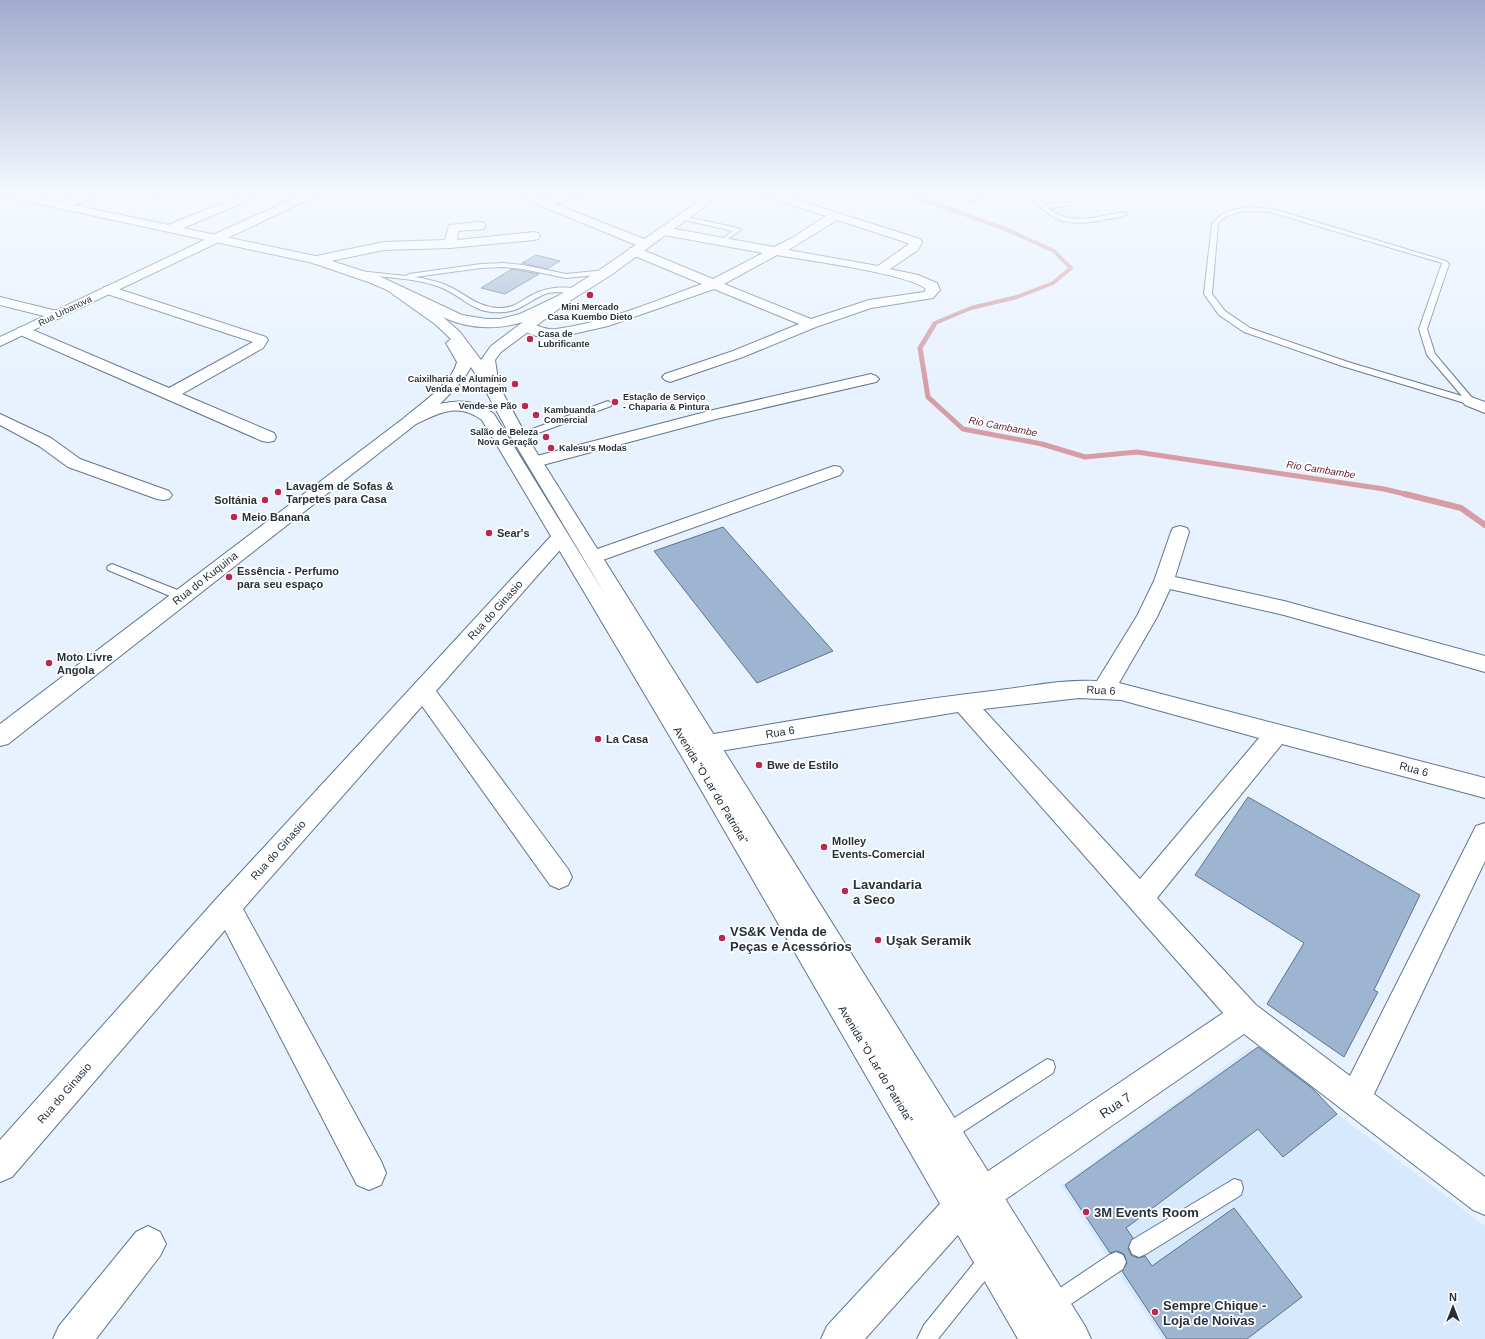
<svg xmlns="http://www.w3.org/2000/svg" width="1485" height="1339" font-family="Arial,sans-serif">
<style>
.built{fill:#d6e9fd}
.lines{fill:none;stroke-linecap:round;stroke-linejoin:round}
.stream-far2{stroke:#d69ea4;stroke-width:4}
.stream-far1{stroke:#d69ea4;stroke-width:5}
.stream{stroke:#d69ea4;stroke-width:6}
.building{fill:#9db5d0;stroke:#5c738b}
.service-casing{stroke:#5f768e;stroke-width:2}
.minor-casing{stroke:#5f768e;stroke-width:2}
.tertiary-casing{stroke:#5f768e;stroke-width:2}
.secondary-casing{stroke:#5f768e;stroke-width:2}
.service{fill:#fff;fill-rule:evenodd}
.minor{fill:#fff;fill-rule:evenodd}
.tertiary{fill:#fff;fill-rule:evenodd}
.secondary{fill:#fff;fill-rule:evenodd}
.poi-dot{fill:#b9284e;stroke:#fff;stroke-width:1.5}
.labels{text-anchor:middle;stroke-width:3.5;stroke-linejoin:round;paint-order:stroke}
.far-poi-label{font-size:9px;font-weight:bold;fill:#26303a;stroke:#fff;text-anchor:start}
.far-street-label{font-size:9px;fill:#26303a;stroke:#fff}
.far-water-label{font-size:10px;font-style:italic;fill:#5f1d2a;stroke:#fff}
.poi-label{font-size:11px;font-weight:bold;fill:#26303a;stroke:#fff;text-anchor:start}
.street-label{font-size:11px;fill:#26303a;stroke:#fff}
.near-poi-label{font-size:13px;font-weight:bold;fill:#26303a;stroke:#fff;text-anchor:start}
.near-street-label{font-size:13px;fill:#26303a;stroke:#fff}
</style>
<rect width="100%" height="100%" fill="#e8f2fe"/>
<polygon class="built" points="1250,1048 1485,1226 1485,1339 1162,1339 1061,1186"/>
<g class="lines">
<polyline class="stream-far2" points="905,193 1008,230 1054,251 1071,268 1053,283 1017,297 971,308 935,323 933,326"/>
<polyline class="stream-far1" points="934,325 920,348 928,397 963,429 1042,444 1085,457 1137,452 1384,489 1409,495"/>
<polyline class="stream" points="1405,494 1461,508 1485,525"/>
</g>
<g class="building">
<polygon points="536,255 560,261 547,269 522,263"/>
<polygon points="512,269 539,274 505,294 481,288"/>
<polygon points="723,527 833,651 757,683 654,551"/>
<polygon points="1248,797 1420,895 1374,990 1378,992 1344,1057 1267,1004 1304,943 1195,875"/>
<polygon points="1258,1047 1313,1089 1337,1114 1283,1157 1258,1129 1126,1228 1133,1238 1128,1248 1131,1255 1138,1258 1145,1256 1152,1266 1234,1208 1302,1297 1247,1339 1167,1339 1122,1271 1127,1263 1124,1254 1117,1251 1110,1253 1065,1185"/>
</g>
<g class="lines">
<g class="service-casing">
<g id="service">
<path d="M1027,193H1033L1045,204L1071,203L1072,204L1069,206L1048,208C1071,227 1097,216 1124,212L1127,214C1121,218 1111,218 1103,220C1066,227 1052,222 1027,193Z"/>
<path d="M1249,207L1273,209L1446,261L1449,264L1427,329L1435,354L1474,400L1475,402L1474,404H1468L1342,366L1244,332L1219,315L1204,294L1212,224C1221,211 1234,209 1249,207ZM1249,211L1270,212L1442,263L1419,329L1427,355L1462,396L1348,362L1250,328L1225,311L1212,294L1218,224C1226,214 1237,212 1249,211Z"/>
<polygon points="682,216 738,228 741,230 722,243 719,241 720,240 733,231 680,219 679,218"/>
<path d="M504,263L523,265L566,274L606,270L610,272L606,274L566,278L523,269L504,267L481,268L415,277C426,279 438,281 448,286C466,294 477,307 498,308C513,309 520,301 532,295C546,287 563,286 580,289L581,291C577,294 556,291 548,293C532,298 522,311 504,312C473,315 465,297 440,287C415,278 385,277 359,275L355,273L359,271L406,276L409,274L481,264Z"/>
<polygon points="608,401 612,404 611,406 522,439 516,439 514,437 516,435"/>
<polygon points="112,564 185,593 187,596 185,599 177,599 108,570 107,568 108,566"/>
<polygon points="1047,1059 1053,1061 1055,1067 1053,1073 952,1139 946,1142 940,1139 937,1133 940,1127"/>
<polygon points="1234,1179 1241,1181 1243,1188 1241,1195 1146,1254 1139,1257 1132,1254 1129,1247 1132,1240"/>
<polygon points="989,1250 996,1253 999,1260 996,1267 938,1339 917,1339 924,1325 982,1253"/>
<polygon points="1116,1252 1123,1255 1126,1262 1123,1269 1059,1312 1052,1315 1045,1312 1042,1305 1045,1298 1109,1255"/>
</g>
</g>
<g class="minor-casing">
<g id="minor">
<polygon points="86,193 101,193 99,195 66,208 58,208 56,206 58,204"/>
<path d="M153,193H165C162,197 159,198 154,196Z"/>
<polygon points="248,193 263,193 261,195 176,231 168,231 166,228 168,225"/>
<polygon points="305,193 320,193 318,195 221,241 213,241 211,238 213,235"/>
<polygon points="513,193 528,193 545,200 571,193 587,193 586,195 555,204 649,241 651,244 649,247 641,247 515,195"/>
<path d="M758,193H775L920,239L922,242L918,250L890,269L918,275L937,283L940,290L933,298L871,308L816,327L743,357L670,382L665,380L662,377L665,374L733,351L799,324L714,289L608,326L555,338L536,336L521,330L519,327L521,324C533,321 544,331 556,329C607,322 655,301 702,284L630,254L628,251L630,248H638L713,279L763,253L664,235L660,234L658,231L660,228L664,227L774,247L792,238L826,216L760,195ZM837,220L902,241L909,244L878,266L788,250ZM777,255C806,260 909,274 926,289L924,292L869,300L811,319L724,284Z"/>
<polygon points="963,193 975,193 979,198 973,201 969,200"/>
<polygon points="480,222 484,223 486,226 484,229 458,231 457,240 534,232 538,233 540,236 538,239 534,240 450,248 384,250 316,264 312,263 310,260 312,257 316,256 384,242 445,240 449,225"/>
<polygon points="109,286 266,337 268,340 263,348 182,394 274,433 276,437 274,441 268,442 262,441 18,334 16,331 18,328 23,327 28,328 169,388 253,342 104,293 102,290 104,287"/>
<polygon points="0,297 61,312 63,315 61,318 56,319 0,305"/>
<polygon points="871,374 876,376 879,379 876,382 716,419 535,467 529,466 526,462 529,458 713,410"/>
<polygon points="1471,397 1485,402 1485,413 1465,405 1463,402 1465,399"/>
<polygon points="0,414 51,438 80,459 169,491 172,495 169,499 163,500 157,499 68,467 39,446 0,425"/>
<polygon points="834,466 840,467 843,471 840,475 600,561 593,563 586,561 583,557 586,553"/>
<path d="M1180,526L1187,528L1189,532L1175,577L1284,601L1485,656V672L1284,615L1170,589L1157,617L1119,683L1485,778V798L1282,744L1157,898L1256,1005L1350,1076L1476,826L1485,823V861L1374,1094L1485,1177V1215L1473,1210L1244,1034L996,1206L984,1211L977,1208L973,1218L865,1339H821L827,1326L949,1194L961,1189L968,1192L972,1182L1223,1013L958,712L708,753L700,751L696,744L700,737L708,735C803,719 897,702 992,691C1027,687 1062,679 1097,681L1137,616L1154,581L1171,532L1173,528ZM1079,698L1121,700L1259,738L1140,879L983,709Z"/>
<polygon points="560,532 567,534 569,538 567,542 436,691 568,869 572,877 568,885 559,889 550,885 422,706 243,909 381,1161 386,1173 381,1185 369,1190 357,1185 225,930 12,1177 0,1182 0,1140 217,898 553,534"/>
<polygon points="148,1226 160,1232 166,1244 160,1256 96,1339 53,1339 59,1326 136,1232"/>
</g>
</g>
<g class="tertiary-casing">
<polygon id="tertiary" points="217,234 221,235 223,238 221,241 0,346 0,337"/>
</g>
<g class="secondary-casing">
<path id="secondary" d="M0,193H17L320,257L381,277L462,315L486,319H500L520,314L558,296L601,269L711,193H723L611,275L568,302L501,352L495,360L499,386L527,437L1085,1326L1091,1339H1018L685,762L482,420C458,402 439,413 416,424L8,744L0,746V724L404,418C421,403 452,384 457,362L446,343L451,339L435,324L387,290L371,283L313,263L2,196H0ZM443,317C468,329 496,330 523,322L491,346L481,360L460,332ZM471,367L483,386L511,437L606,596L494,414C477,401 460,399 440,404L463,380Z"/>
</g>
<use href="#service" class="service"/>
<use href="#minor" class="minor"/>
<use href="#tertiary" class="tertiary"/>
<use href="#secondary" class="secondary"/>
</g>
<linearGradient id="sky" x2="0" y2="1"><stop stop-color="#a1abcd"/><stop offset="0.51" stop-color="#f5f9ff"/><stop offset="1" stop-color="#f5f9ff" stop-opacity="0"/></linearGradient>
<rect width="1485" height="380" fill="url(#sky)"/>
<g class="poi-dot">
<circle cx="590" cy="295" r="4"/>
<circle cx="530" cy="339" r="4"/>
<circle cx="515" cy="384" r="4"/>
<circle cx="615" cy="402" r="4"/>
<circle cx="525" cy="406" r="4"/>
<circle cx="536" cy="415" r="4"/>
<circle cx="546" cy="437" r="4"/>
<circle cx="551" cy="448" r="4"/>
<circle cx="278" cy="492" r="4"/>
<circle cx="265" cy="500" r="4"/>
<circle cx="234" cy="517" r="4"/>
<circle cx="489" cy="533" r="4"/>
<circle cx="229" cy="577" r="4"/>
<circle cx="49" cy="663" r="4"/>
<circle cx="598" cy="739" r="4"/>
<circle cx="759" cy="765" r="4"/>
<circle cx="824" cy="847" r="4"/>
<circle cx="845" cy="891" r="4"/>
<circle cx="722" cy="938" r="4"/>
<circle cx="878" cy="940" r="4"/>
<circle cx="1086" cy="1212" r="4"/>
<circle cx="1155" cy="1312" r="4"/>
</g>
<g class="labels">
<g class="far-poi-label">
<text x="590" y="310" text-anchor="middle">Mini Mercado<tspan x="590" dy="10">Casa Kuembo Dieto</tspan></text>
<text x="538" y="337">Casa de<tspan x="538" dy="10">Lubrificante</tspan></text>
<text x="507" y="382" text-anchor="end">Caixilharia de Alumínio<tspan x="507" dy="10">Venda e Montagem</tspan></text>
<text x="623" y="400">Estação de Serviço<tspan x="623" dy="10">- Chaparia &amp; Pintura</tspan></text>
<text x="517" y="409" text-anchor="end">Vende-se Pão</text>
<text x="544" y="413">Kambuanda<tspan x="544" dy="10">Comercial</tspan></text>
<text x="538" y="435" text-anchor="end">Salão de Beleza<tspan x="538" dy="10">Nova Geração</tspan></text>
<text x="559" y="451">Kalesu’s Modas</text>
</g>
<g class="far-street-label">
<text transform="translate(65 311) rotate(-26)" y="3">Rua Urbanova</text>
</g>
<g class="far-water-label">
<text transform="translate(1003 426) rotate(11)" y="4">Rio Cambambe</text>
<text transform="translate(1321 469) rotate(9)" y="4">Rio Cambambe</text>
</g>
<g class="poi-label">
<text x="286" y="490">Lavagem de Sofas &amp;<tspan x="286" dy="13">Tarpetes para Casa</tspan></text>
<text x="257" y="504" text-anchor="end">Soltánia</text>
<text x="242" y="521">Meio Banana</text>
<text x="497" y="537">Sear's</text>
<text x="237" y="575">Essência - Perfumo<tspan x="237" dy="13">para seu espaço</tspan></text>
<text x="57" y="661">Moto Livre<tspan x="57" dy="13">Angola</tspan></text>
<text x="606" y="743">La Casa</text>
<text x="767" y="769">Bwe de Estilo</text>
<text x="832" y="845">Molley<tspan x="832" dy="13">Events-Comercial</tspan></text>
</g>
<g class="street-label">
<text transform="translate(205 578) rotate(-38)" y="4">Rua do Kuquina</text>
<text transform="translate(495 610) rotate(-48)" y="4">Rua do Ginasio</text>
<text transform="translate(1101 690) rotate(3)" y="4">Rua 6</text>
<text transform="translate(780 732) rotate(-9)" y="4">Rua 6</text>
<text transform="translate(1414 769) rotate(15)" y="4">Rua 6</text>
<text transform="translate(711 785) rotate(59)" y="4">Avenida "O Lar do Patriota"</text>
<text transform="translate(278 850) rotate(-48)" y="4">Rua do Ginasio</text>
<text transform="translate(876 1064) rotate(59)" y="4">Avenida "O Lar do Patriota"</text>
<text transform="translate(64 1093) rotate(-49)" y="4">Rua do Ginasio</text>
</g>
<g class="near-poi-label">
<text x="853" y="889">Lavandaria<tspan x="853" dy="15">a Seco</tspan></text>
<text x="730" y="936">VS&amp;K Venda de<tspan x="730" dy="15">Peças e Acessórios</tspan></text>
<text x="886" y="945">Uşak Seramik</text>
<text x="1094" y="1217">3M Events Room</text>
<text x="1163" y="1310">Sempre Chique -<tspan x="1163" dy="15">Loja de Noivas</tspan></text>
</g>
<g class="near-street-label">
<text transform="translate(1115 1105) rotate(-34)" y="5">Rua 7</text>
</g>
</g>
<g transform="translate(1453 1307)" stroke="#ffffff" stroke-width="3" paint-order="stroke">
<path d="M0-3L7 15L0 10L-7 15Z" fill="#26303a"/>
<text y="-6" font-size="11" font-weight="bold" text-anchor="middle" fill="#26303a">N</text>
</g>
</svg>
